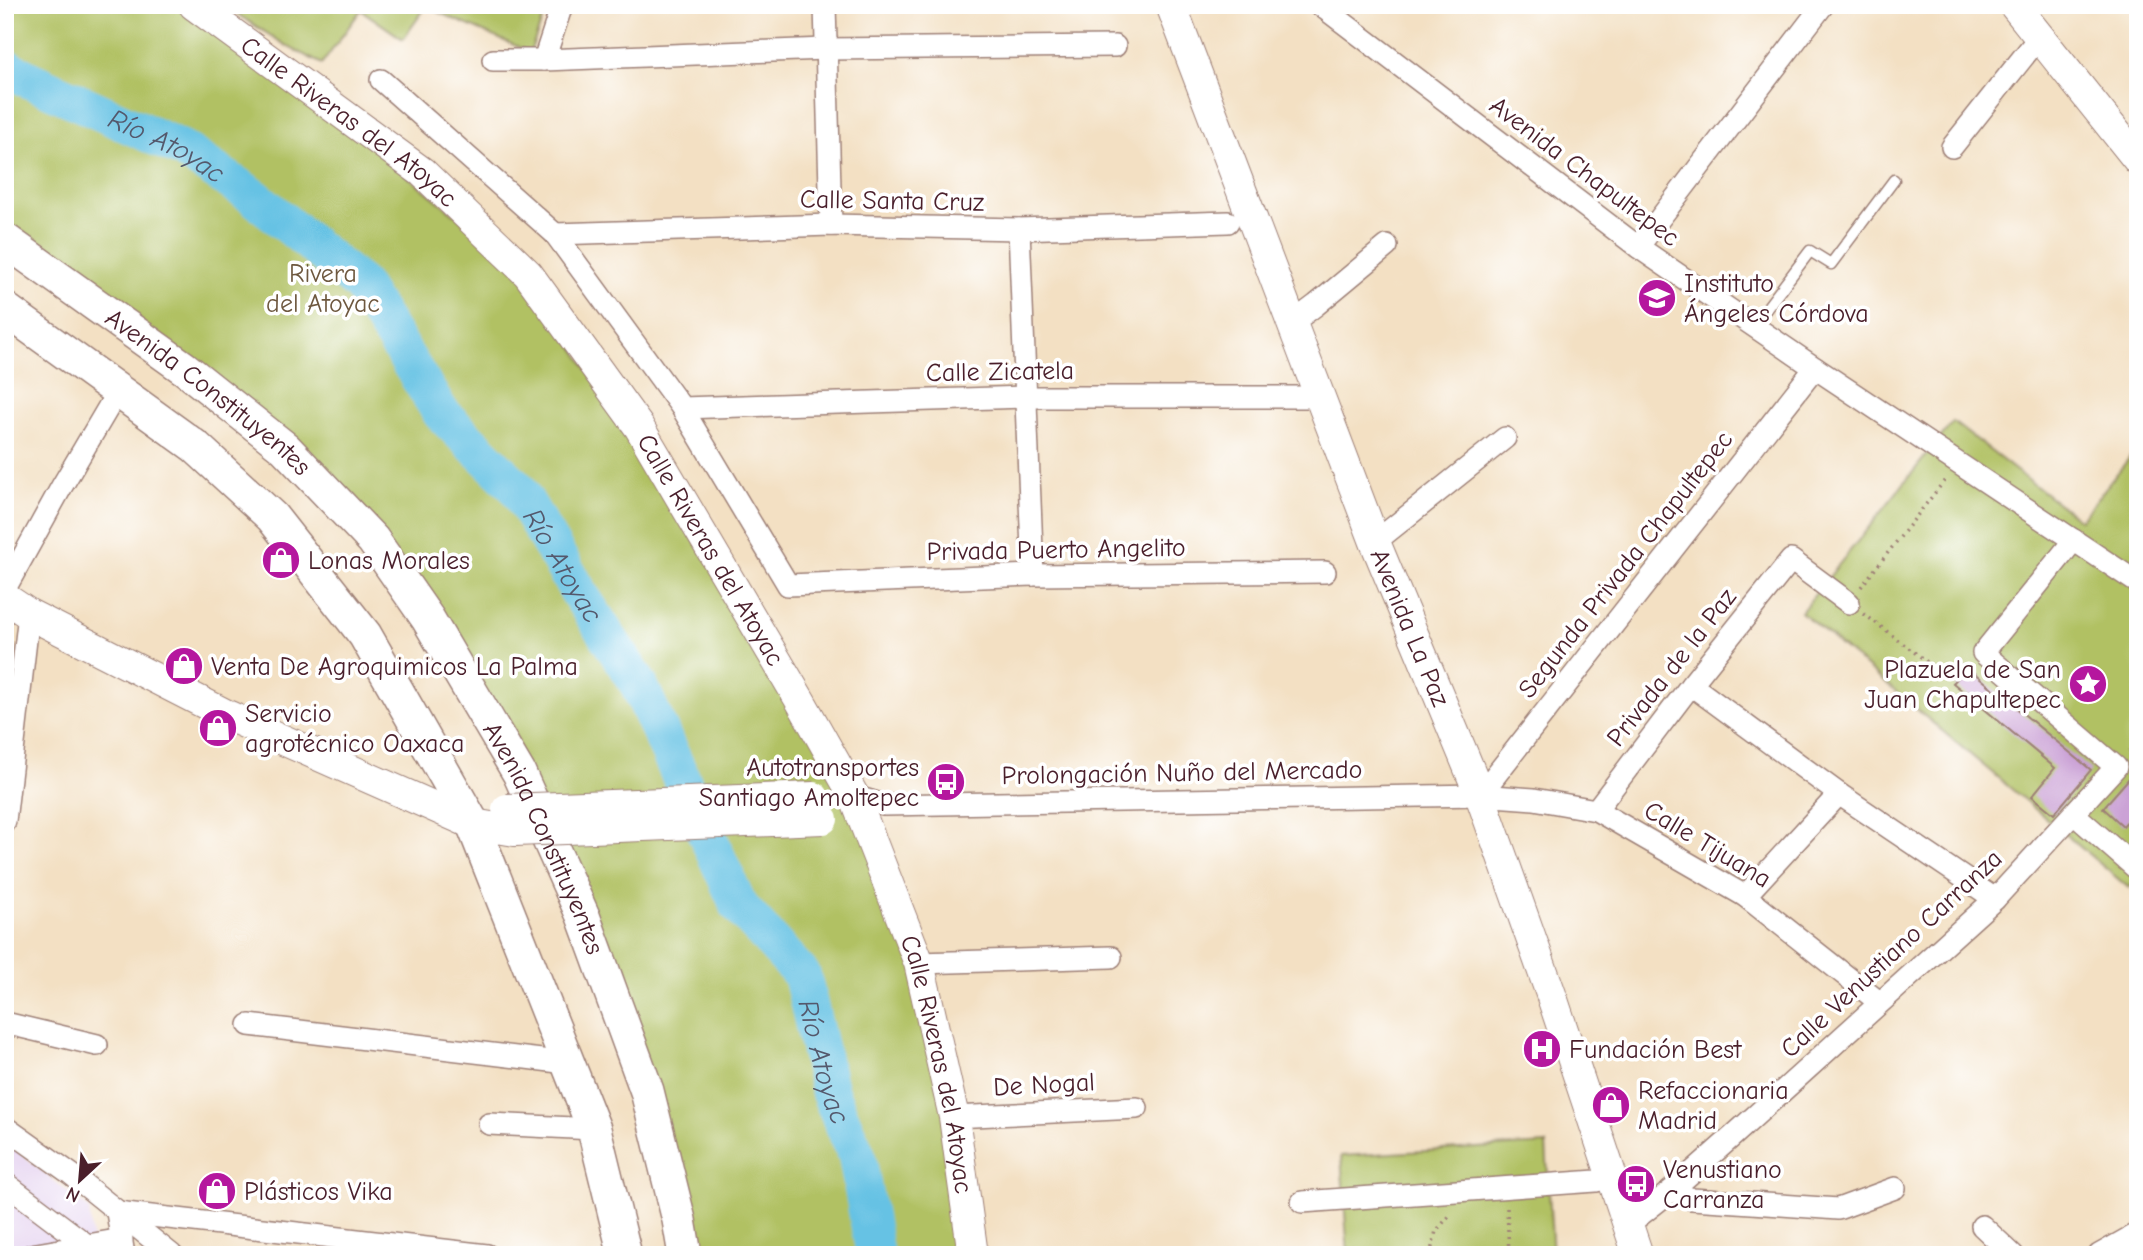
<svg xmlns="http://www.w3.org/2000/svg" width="2143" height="1260" font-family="'Comic Neue',sans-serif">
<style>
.built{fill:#e5d3f0}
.green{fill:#b1c164;stroke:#7e7048;stroke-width:2}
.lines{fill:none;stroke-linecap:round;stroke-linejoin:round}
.river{stroke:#66c2e4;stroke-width:38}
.building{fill:#cba2d6}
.lane-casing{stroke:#9e8077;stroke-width:13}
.street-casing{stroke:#9e8077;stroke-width:24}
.secondary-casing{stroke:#9e8077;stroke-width:32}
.primary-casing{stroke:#9e8077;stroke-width:36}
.path{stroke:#9e8077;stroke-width:3.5;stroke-dasharray:2 5;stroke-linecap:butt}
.lane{stroke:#fff;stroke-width:10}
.street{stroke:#fff;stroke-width:21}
.secondary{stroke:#fff;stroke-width:30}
.primary{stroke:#fff;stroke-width:33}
.secondary-bridge-casing{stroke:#9e8077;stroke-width:32;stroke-linecap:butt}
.secondary-bridge{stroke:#fff;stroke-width:30}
.labels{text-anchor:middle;stroke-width:7;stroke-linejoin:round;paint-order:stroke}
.street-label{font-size:26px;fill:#4a1f2b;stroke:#fff}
.park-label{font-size:26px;fill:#6e583f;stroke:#fff}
.poi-label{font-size:26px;fill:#4a1f2b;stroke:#fff;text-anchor:start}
.water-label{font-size:28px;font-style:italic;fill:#54586c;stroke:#fff}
</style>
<rect width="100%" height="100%" fill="#fff"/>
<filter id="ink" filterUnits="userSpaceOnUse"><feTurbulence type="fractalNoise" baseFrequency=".0143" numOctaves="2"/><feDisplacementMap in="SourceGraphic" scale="14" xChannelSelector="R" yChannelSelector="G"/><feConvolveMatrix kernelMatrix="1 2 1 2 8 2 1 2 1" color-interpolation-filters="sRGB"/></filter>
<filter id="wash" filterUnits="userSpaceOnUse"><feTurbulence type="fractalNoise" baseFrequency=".00686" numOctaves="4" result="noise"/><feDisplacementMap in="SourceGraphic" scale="28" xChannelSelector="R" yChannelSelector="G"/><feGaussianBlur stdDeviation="1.57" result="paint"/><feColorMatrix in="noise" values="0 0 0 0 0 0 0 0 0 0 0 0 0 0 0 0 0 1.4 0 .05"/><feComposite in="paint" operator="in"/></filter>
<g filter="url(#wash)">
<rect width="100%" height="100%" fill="#f3e0c3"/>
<polygon class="built" points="5,1141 89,1209 94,1255 5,1255"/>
<g class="green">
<polygon points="5,5 197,5 528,274 854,796 919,963 973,1255 678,1255 647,1091 519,773 373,540 5,240"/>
<polygon points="223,5 548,5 530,52 426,7 403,39 361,10 322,64 290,48"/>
<polygon points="1953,422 2080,520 2138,447 2138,878 2129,888 1801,612"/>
<polygon points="1546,1144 1553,1255 1348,1255 1341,1156"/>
</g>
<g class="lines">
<path class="river" id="s1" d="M5,67L32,81L182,149L253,196L361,285L441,413L518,489L581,596L639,685L739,906L802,975L830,1093L857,1156L875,1255"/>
</g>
<g id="blocks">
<g class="building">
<polygon points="1967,667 2091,770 2054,814 2032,796 2055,768 1953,683"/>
<polygon points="2138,768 2138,809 2123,826 2103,808"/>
</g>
</g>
</g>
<g filter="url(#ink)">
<use href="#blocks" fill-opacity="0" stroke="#9e8077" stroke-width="2"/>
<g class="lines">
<g class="lane-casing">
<polyline id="lane" points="1754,325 1810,251 1831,264 1894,180"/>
</g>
<g class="street-casing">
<g id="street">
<polyline points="825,5 831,225"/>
<polyline points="1320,5 1638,247 1815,368 2138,583"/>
<polyline points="493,60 544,60 825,49 1115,46"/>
<polyline points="544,60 562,5"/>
<polyline points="381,80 555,234 682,408 788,585 1033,575 1325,572"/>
<polyline points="1952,147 2040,36"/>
<polyline points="1019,229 1033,575"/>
<polyline points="555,234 831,225 1019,229 1228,222"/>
<polyline points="1638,247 1823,5"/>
<polyline points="1292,323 1316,305 1387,246"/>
<polyline points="682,408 1025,397 1319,397"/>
<polyline points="1375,542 1505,438"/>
<polyline points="5,589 62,486 118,391"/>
<polyline points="1691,685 1839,794 1995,899"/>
<polyline points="1480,795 1815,368"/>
<polyline points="854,796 884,805 1480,795 1534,799 1596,810 1745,896 1879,1002"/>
<polyline points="1596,810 1691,685 1791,560 1849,603"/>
<polyline points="2074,814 2138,870"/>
<polyline points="5,821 29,614"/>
<polyline points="1745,896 1839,794"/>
<polyline points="919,963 1111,957"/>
<polyline points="5,1023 97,1045"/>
<polyline points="249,1025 567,1063"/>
<polyline points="954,1117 1137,1108"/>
<polyline points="489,1124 594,1129"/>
<polyline points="5,1127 71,1174 172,1255"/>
<polyline points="5,1183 87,1245"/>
<polyline points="1672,1190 1692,1199 1838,1209 1895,1188"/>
<polyline points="1302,1202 1596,1181 1613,1177"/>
<polyline points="1629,1224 1672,1190 1734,1135 1995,899 2116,767 1983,653 2074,540"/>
<polyline points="1982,1226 2013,1255"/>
<polyline points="31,1255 122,1239"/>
<polyline points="124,1255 117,1212 487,1255"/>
<polyline points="2099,1255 2138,1233"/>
</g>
</g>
<g class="secondary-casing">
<g id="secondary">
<path id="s2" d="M194,5L422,172L528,274L639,427L801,702L854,796L919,963L954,1117L973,1255"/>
<path id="s3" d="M1171,5L1375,542L1480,795L1552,997L1638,1255"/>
<polyline points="2014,5 2138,160"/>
<polyline points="5,598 29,614 229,716 473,824 515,831"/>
</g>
</g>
<g class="primary-casing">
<g id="primary">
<path id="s4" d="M5,240L184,368L285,448L373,540L428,619L519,773L583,916L647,1091L679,1220L685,1255"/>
<polyline points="5,309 196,447 272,517 365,635 473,824 594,1129 625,1255"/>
</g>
</g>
<g class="path">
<polyline points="1861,587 1945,480"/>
<polyline points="1864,614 1943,674"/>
<polyline points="2129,752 2138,742"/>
<polyline points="1507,1208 1509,1255"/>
<polyline points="1430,1255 1436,1231 1452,1213"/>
</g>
<use href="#lane" class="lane"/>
<use href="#street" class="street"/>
<use href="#secondary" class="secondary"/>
<use href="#primary" class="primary"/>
<g class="secondary-bridge-casing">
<g id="secondary-bridge">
<polyline points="507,809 814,797"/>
<polyline points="515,831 823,819"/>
</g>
</g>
<use href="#secondary-bridge" class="secondary-bridge"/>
</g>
</g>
<defs>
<g id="school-disc" transform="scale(2.0125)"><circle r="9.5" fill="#b5179e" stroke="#fff"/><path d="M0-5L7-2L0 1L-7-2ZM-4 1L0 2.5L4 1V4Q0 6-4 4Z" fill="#fff"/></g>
<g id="shop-disc" transform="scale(2.0125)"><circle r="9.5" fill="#b5179e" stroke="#fff"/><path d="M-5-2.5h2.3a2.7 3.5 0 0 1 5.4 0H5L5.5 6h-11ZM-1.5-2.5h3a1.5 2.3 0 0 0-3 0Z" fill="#fff"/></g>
<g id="sight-disc" transform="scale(2.0125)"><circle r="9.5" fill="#b5179e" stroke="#fff"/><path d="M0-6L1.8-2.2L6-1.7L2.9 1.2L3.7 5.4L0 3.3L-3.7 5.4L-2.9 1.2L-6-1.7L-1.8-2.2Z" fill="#fff"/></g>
<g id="bus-disc" transform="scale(2.0125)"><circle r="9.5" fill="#b5179e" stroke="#fff"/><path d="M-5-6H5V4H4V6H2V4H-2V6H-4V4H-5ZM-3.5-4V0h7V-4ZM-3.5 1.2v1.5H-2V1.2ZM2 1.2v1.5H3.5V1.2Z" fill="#fff"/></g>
<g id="hospital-disc" transform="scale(2.0125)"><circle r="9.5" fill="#b5179e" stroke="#fff"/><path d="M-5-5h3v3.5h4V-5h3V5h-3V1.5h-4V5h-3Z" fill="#fff"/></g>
</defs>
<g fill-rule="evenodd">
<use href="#school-disc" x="1657" y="298"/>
<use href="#shop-disc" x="281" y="560"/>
<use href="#shop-disc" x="184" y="666"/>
<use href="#sight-disc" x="2088" y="684"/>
<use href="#shop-disc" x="218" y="728"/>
<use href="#bus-disc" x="946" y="782"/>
<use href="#hospital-disc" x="1542" y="1049"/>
<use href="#shop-disc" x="1611" y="1105"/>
<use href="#bus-disc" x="1636" y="1184"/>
<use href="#shop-disc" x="217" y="1191"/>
</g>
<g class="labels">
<g class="street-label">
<text dy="9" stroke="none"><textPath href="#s2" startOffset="194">Calle Riveras del Atoyac</textPath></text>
<text transform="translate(1585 171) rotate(37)" y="9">Avenida Chapultepec</text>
<text transform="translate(892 200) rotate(1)" y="9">Calle Santa Cruz</text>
<text transform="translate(1000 371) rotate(-1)" y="9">Calle Zicatela</text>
<text dy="9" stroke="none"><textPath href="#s4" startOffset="254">Avenida Constituyentes</textPath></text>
<text transform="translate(1056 549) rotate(-1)" y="9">Privada Puerto Angelito</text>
<text dy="9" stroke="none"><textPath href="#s2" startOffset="761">Calle Riveras del Atoyac</textPath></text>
<text transform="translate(1625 564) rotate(-52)" y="9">Segunda Privada Chapultepec</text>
<text dy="9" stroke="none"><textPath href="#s3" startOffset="667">Avenida La Paz</textPath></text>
<text transform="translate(1671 667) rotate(-52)" y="9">Privada de la Paz</text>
<text transform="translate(1182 772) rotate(-1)" y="9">Prolongación Nuño del Mercado</text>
<text dy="9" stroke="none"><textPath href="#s4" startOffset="821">Avenida Constituyentes</textPath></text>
<text transform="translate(1708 844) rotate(31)" y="9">Calle Tijuana</text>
<text transform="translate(1891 953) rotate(-43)" y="9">Calle Venustiano Carranza</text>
<text dy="9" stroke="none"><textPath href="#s2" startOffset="1328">Calle Riveras del Atoyac</textPath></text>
<text transform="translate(1044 1084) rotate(-3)" y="9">De Nogal</text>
</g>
<g class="park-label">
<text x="323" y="282">Rivera<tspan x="323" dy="30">del Atoyac</tspan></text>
</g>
<g class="poi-label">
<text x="1684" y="292">Instituto<tspan x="1684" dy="30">Ángeles Córdova</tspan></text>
<text x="308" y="569">Lonas Morales</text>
<text x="211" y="675">Venta De Agroquimicos La Palma</text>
<text x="2061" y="678" text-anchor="end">Plazuela de San<tspan x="2061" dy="30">Juan Chapultepec</tspan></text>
<text x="245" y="722">Servicio<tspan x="245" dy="30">agrotécnico Oaxaca</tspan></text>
<text x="919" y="776" text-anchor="end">Autotransportes<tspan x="919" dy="30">Santiago Amoltepec</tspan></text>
<text x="1569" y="1058">Fundación Best</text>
<text x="1638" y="1099">Refaccionaria<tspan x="1638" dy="30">Madrid</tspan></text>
<text x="1663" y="1178">Venustiano<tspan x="1663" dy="30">Carranza</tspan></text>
<text x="244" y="1200">Plásticos Vika</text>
</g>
<g class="water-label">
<text dy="10" stroke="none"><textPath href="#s1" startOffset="180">Río Atoyac</textPath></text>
<text dy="10" stroke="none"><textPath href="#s1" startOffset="768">Río Atoyac</textPath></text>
<text dy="10" stroke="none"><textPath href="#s1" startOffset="1335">Río Atoyac</textPath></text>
</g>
</g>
<rect width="2143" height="1260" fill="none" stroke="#fff" stroke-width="28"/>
<g transform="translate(80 1180) rotate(206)" stroke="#ffffff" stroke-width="5" paint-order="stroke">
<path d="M0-5L12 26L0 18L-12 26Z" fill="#4a1f2b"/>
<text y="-10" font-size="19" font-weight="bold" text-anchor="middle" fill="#4a1f2b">N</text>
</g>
</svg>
